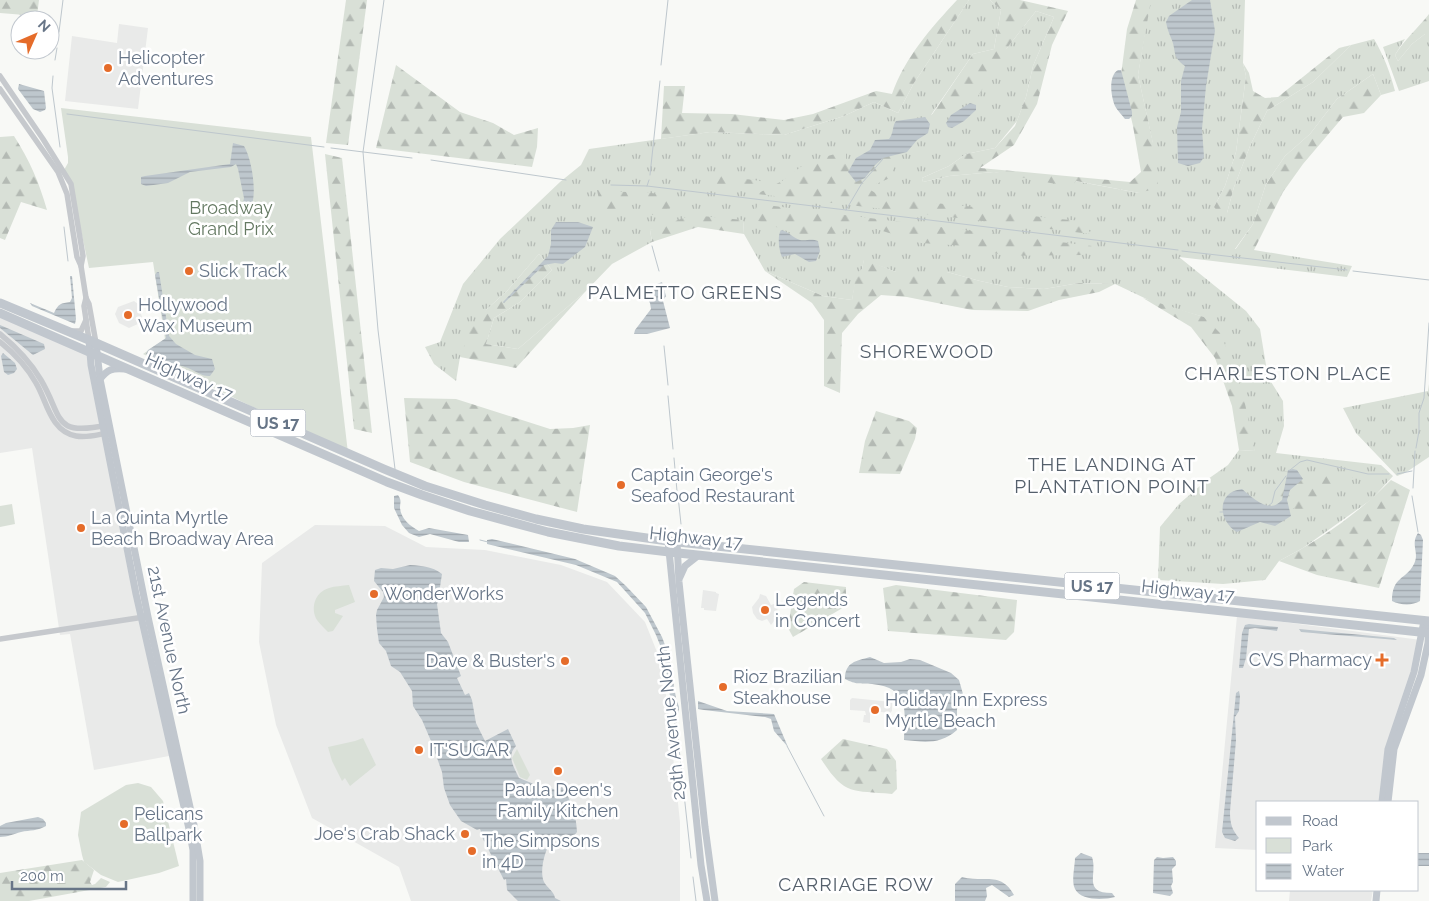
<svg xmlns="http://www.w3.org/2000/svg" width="1429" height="901" font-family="Raleway,sans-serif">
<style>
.built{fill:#e9eae9}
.grass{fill:url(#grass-tufts)}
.forest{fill:url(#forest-firs)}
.park{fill:#d9e0d7}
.water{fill:url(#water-rules)}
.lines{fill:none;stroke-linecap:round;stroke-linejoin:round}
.stream{stroke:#bec7cd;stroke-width:1}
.minor{stroke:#c6c9cd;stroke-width:5.5}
.major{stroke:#c1c7ce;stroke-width:7}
.highway{stroke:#c1c7ce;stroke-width:9}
.poi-dot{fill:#e56c2a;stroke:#fff;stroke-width:2}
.labels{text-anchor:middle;stroke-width:5;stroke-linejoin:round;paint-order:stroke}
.shield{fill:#fff;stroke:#959eab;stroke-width:1}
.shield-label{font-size:16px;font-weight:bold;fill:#677587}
.poi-label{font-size:18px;fill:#677587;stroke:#fff;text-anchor:start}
.park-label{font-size:18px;fill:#647962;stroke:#fff}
.street-label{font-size:18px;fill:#677587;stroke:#fff}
.neighbourhood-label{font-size:19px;letter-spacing:1px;fill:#55606c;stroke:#fff}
</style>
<defs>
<pattern id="grass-tufts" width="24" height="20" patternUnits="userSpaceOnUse" patternTransform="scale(1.25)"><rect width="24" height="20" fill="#d9e0d7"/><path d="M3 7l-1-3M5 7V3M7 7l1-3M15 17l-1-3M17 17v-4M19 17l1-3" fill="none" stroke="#b4bab4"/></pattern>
<pattern id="forest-firs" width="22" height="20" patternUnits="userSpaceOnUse" patternTransform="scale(1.25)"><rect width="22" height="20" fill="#d9e0d7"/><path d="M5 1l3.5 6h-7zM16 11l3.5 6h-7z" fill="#b4bab4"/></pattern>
<pattern id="water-rules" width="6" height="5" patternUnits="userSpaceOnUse" patternTransform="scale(1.25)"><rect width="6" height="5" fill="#bec7cd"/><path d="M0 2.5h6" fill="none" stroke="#9ea6ac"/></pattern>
</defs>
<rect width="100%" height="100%" fill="#f8f9f6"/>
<g class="built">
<polygon points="119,24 148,28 138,109 65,101 72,36 117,43"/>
<polygon points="134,301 138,304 142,317 140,323 129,328 119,323 115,314 118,307"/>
<polygon points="0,313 90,351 171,752 169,756 94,770 70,634 60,635 32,448 0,453"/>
<polygon points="315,525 385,526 426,547 485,550 561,565 607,582 645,622 661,662 668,709 680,822 680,901 411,901 399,867 312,818 276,725 259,642 262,563"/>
<polygon points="703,590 716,592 716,593 719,594 716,611 704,610 704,608 701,608"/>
<polygon points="760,594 766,596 771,605 777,603 778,616 771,625 767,619 762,621 757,619 753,613 752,607 759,598"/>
<polygon points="1237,616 1421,640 1382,802 1258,802 1258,850 1215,848"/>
<polygon points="852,698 892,702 892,711 890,713 872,711 870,714 870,723 863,722 864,715 866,715 865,711 850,710 850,700"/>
<polygon points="1290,890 1373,890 1371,901 1289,901"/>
</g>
<g class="grass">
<path d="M969,0H990L1001,10L994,49L973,54L931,115L963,96L1007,48L1036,11L1054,17L1033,66L1026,97L1017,121L995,148L966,154L949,166L922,178L923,182L949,176L994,172L1075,181L1139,193L1153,144L1138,75L1150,0H1245L1243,63L1246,76L1236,152L1225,186L1214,207L1227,213L1234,187L1250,146L1267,111L1313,82L1351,45L1374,39C1384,56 1390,72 1395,91L1381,95L1373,74L1337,99L1310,134L1285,156L1266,184L1253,224L1235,249L1254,250L1352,266L1347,277L1179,257L1246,311L1260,329L1268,377L1283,401L1284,426L1276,453L1381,465L1393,476L1372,499L1303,548L1279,561L1265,580L1223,584L1158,580L1160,527L1179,504L1208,479L1228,465L1239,450L1255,451L1204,317L1155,303L1115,284L1079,283L1044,289L1008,287L980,281L947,272H896L864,260L862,269L856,279L852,300L823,296L765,271L744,234L743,220L650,230L652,242L612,264L585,292L518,349L486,344L494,318L520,302L552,270L539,254L507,291L487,309L460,357L456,381L434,364L425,347L440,342L463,284L500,239L560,182L581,165L589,149L710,132L784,135L844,116L874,102L898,113L914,83Z"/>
<polygon points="1425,34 1429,34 1429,81 1399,91 1383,47 1405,39 1395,55 1398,61 1412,44"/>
<polygon points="1429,384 1429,457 1405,473 1397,476 1356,433 1343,408 1428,391"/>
</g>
<g class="forest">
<polygon points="0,0 39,0 37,16 0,13"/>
<polygon points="346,0 367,0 348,145 326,143"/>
<path d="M957,0H969L914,83L898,113L874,102L844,116L784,135L710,132L661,139L664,86H685L682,113L732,114L784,120L813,114L876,91L892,94C905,57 931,28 957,0Z"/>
<polygon points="990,0 1020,0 1068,11 1052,45 1037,104 1014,145 980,168 1130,182 1141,172 1133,126 1121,75 1127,29 1136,0 1151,0 1138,75 1153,143 1156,146 1158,188 1139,193 1076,181 1071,187 994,172 949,176 923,182 922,178 949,166 966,154 995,148 1015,126 1026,97 1033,66 1054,17 1036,11 1007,48 977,98 963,97 941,121 931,116 973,54 994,49 1001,10"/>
<path d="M1429,14V34H1425L1412,44L1398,61L1395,55C1405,39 1418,28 1429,14Z"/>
<polygon points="1351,45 1313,82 1267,111 1250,146 1234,187 1227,213 1223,218 1214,207 1225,186 1236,152 1246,76 1243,63 1249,73 1253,91 1265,98 1278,97 1339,48"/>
<polygon points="396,65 460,112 493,123 514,135 538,128 537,147 532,167 376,148"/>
<polygon points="1373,74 1381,95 1364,113 1343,117 1303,164 1283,192 1254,250 1235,250 1253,224 1266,184 1285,156 1310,134 1337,99"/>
<path d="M14,136C30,161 39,182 47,210L21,202L5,240L0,238V137Z"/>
<polygon points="846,151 846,164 851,171 886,151 896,159 890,178 867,188 884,198 975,207 1047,218 1083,221 1091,234 757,194 782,181 802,166 824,157"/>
<polygon points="325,154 342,158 372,433 354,429"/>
<polygon points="715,175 761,181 758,190 708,186"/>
<polygon points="597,190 626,192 631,202 603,218"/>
<polygon points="646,192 690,200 652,215"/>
<polygon points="758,204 1092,246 1082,255 1006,256 966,246 921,243 854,222 834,239 795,235 785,230 752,219"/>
<polygon points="692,215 743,220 744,234 698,227 652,242 650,230"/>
<polygon points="539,254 552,270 520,302 494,318 486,344 518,349 585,292 516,368 460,357 470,330 487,309 507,291"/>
<polygon points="864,259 896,272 947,272 980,281 1008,287 1044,289 1079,283 1115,284 1099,292 1059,300 1028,311 972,310 907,297 881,295 858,314 842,333 840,393 824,386 824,320 812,303 765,271 823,296 852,300 856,274 862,269"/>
<polygon points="1143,298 1204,317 1220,333 1234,366 1244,399 1255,451 1239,450 1232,406 1215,358 1191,327"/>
<polygon points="404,398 456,399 550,429 573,428 590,425 577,512 464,482 410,462"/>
<polygon points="876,411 909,421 917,428 915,439 900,474 859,473 865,441"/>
<path d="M1273,470L1353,477C1343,485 1315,508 1304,509C1292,510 1283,506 1273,501Z"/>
<path d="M1391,480L1410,490L1379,588L1317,575L1279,561C1320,540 1359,513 1391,480Z"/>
<polygon points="804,582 846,587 846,606 793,637 788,628 794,589"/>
<polygon points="896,585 1017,600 1014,632 1006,640 888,631 883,588"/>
<path d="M843,739L887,749L896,761L897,789L892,794C851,790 845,796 821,759Z"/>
<polygon points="82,860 94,870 90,882 92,885 95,884 101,878 110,882 106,887 29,901 0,901 0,873"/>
</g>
<g class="park">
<polygon points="61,108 311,137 348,453 143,354 165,339 153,262 89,268 71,184 64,170 68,163 68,157"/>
<polygon points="12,504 15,524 0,527 0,506"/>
<path d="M349,585L355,602L335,610V613L343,616L333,631L328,632C324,628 320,624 317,620C310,608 315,592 329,588C335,586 342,586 349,585Z"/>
<polygon points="363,738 376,765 350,786 345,778 342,781 332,761 328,747 355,741"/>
<polygon points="517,749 530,775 527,780 520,777 512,758"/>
<polygon points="138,783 151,787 163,801 179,866 159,873 118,882 101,875 84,862 82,855 78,835 81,812 126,785"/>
</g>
<g class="water">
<path d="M1192,0H1210L1215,31L1206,86L1202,129L1204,157L1200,163L1188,166L1178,163L1177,127L1181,112V81L1185,66C1171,56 1177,51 1171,38C1169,33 1167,28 1166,22L1169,16Z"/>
<path d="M1118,70H1121L1132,112V116L1129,119H1125C1122,115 1117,110 1115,106C1111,96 1108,76 1118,70Z"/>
<polygon points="19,84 44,91 46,108 45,110 40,112 33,109 18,89"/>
<polygon points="970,103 976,105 976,110 964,121 952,128 948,127 946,123 951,115"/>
<path d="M925,117L930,124L928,133L917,140L907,152L883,158L874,166L865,178L856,182L848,172L856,158L870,150L875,140L889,139C894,133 892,126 896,121Z"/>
<path d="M233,143L244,146C252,159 258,196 250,209L245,210L242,207L244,198L238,169L236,164L231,167L190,172L168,183L146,186L141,184V177L145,176L230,164Z"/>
<polygon points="556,222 578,222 593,227 585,247 563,264 555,263 544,265 504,303 503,302 548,256 551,244 551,230"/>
<path d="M781,230C788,231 793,238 800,240C807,241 811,238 818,241L820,251L816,261L809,262L795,254L782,257C779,251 777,236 781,230Z"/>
<path d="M157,272H159L169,336L176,344L195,355L212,359L215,369L210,376C202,377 196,371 188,368C174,363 160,361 146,354L148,350L166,338L155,275Z"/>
<path d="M70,276H72L76,319L75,324L32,306L30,303L54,313C58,304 61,303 70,302L72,298Z"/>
<polygon points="662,282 666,296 663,301 670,328 647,334 634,334 635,330 651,309 650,303 642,290"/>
<polygon points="0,325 44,344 45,349 33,355 0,328"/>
<polygon points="3,353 15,363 17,369 14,373 8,375 4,372 1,356"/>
<path d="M1293,469L1297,470L1303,479L1290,490L1287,500L1291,516L1275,526L1260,522L1237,532C1218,521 1216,492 1242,489C1249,495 1261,506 1271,506C1275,506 1279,503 1282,500L1288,470Z"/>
<path d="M398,495C402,501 400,502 400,508C401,519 410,526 419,531L429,528L468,535L469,542H459L430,534L419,537L409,533L402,525L394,508V496Z"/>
<path d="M1418,533L1421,535L1423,540L1420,601C1412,606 1400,605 1392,601C1392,576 1406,580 1414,564C1420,553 1410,545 1418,533Z"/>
<polygon points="492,539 575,559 615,576 626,586 646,607 662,637 668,653 676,698 679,707 677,723 674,724 664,655 656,635 645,613 617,582 576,565 487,544 487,540"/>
<path d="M410,565C423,566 431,566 442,574L440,587L444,597L440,599L437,604L441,633L448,642L461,676L457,678L465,695L469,693L472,700L476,723L485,741L508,729L516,746C506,756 514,767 519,778L544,788L545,786L556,790L562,787C572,801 576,814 577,832L572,838L552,840C545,849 539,871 544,882C547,888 554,891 555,898L561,901H518L507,890L506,879L504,880L481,835L482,834L480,829L477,830L461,821L450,805L444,788L442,772L431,741L422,720L413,706L412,691L400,672L391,666L386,651L379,643L377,629L376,615L377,610L384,597L383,592L374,581L375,570L381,568L393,569Z"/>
<polygon points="1249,624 1278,627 1277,631 1255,628 1249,629 1246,658 1243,668 1239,668 1242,633 1245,625"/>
<polygon points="1299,629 1394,638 1397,640 1301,632"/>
<path d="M870,657L884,663L901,662L910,659L920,660L951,673L959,680L963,694L957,709V730C940,745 924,742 904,740C905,710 910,688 872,684C859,683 857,685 845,679C845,662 856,661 870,657Z"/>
<path d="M1239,691L1240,696L1239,711L1235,717L1236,740L1230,812C1230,823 1232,830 1239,838L1235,841L1225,838L1222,832L1236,693Z"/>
<polygon points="698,701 727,711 774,714 788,747 774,731 771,719 765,717 704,710 698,709"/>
<path d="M38,817L43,819L46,823V826C38,831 30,830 21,832C13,834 8,837 0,837V826L6,823Z"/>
<path d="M1081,853L1092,857C1098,874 1082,893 1112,893L1115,897C1104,900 1081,901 1075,889C1071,881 1075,866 1075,858Z"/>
<rect x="1418" y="853" width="11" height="13"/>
<polygon points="1157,857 1163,858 1173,857 1176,861 1176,865 1172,869 1173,882 1171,886 1173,893 1170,896 1153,893 1154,860"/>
<path d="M962,877C984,883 1001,871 1014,895L1009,897L992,885L986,888L987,896L985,901H955V884Z"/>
</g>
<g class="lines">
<g class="stream">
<polyline points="384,0 363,152 378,330 395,469"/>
<polyline points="59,32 63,0"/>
<polyline points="55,60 57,48"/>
<polyline points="661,65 668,0"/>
<polyline points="53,76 52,88 60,147"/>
<polyline points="67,114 324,147"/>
<polyline points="331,148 412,158"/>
<polyline points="431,160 566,180"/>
<polyline points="650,175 660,81"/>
<polyline points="611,185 647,186 1178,250"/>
<polyline points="647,186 649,180"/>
<polyline points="846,210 862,183 883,159"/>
<polyline points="64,227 68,261"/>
<polyline points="652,246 659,271"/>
<polyline points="1182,251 1347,270"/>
<polyline points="1353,271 1429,280"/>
<polyline points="664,346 668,385"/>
<polyline points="668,396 673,449"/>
<polyline points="1416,448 1419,431 1419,413 1424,398 1429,323"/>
<polyline points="674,458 677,491"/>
<polyline points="1290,470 1300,462 1307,460 1368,474 1389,474"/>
<polyline points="1397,474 1412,471"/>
<polyline points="1413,488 1415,451"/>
<polyline points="678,496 681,524"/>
<polyline points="1412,496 1418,532"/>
<polyline points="1268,506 1272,503 1275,491 1286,476"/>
<polyline points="1220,512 1225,512"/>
<polyline points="480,540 488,542"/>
<polyline points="678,739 691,858"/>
<polyline points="787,746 824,816"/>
<polyline points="693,877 696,901"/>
</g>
<g class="minor">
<polyline points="0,76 43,139 71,184 83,256 81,266"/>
<polyline points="0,89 58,172 67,194 77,257 81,266 86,298 89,304 96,343"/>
<polyline points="86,298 84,306 89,340"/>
<polyline points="72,331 81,331 86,320"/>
<path d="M0,334C16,347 31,363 41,380C63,417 52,437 107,425"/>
<path d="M0,342C14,353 27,367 36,383C47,401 50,431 76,436C87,438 96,435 107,433"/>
<polyline points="0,639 144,617"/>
</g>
<g class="major">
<polyline points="89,340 91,365 136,594 189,829 193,850 193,901"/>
<polyline points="96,343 100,379 148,617 194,825 200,861 200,901"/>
<path d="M100,379C108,369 112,368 125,369"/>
<polyline points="668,541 701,865 707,901"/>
<polyline points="677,542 679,582 705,827 715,901"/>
<polyline points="680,577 685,566 699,555"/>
<polyline points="1382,802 1388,749 1414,672 1424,621"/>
<polyline points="1388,802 1394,749 1421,675 1428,643 1429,621"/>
<polyline points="1376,901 1377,890"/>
</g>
<g class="highway">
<polyline points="0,303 96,343 384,469 425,486 485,505 536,519 583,529 668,541 1429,621"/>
<polyline points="0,313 387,482 422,495 470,511 548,532 619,546 669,552 1429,633"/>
</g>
</g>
<g class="poi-dot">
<circle cx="108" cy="68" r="5"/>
<circle cx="189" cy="271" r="5"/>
<circle cx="128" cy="315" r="5"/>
<circle cx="621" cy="485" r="5"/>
<circle cx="81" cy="528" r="5"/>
<circle cx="374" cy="594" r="5"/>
<circle cx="765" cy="610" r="5"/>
<path d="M1379.5 652.5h5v5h5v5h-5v5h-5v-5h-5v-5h5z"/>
<circle cx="565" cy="661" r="5"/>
<circle cx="723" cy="687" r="5"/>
<circle cx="875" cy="710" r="5"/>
<circle cx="419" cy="750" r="5"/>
<circle cx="558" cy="771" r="5"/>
<circle cx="124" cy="824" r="5"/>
<circle cx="465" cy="834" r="5"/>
<circle cx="472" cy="851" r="5"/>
</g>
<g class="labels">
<g class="shield">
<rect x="250.5" y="409.5" width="55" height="27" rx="4"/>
<rect x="1064.5" y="572.5" width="55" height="27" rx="4"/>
</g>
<g class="shield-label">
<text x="278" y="429">US 17</text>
<text x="1092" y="592">US 17</text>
</g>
<g class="poi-label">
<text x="118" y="64">Helicopter<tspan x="118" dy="21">Adventures</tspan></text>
<text x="199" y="277">Slick Track</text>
<text x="138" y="311">Hollywood<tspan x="138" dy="21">Wax Museum</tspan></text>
<text x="631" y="481">Captain George's<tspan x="631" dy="21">Seafood Restaurant</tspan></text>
<text x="91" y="524">La Quinta Myrtle<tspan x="91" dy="21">Beach Broadway Area</tspan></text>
<text x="384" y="600">WonderWorks</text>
<text x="775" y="606">Legends<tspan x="775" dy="21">in Concert</tspan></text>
<text x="1372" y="666" text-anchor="end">CVS Pharmacy</text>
<text x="555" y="667" text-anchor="end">Dave &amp; Buster's</text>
<text x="733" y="683">Rioz Brazilian<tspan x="733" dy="21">Steakhouse</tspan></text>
<text x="885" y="706">Holiday Inn Express<tspan x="885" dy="21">Myrtle Beach</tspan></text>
<text x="429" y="756">IT'SUGAR</text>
<text x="558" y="796" text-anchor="middle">Paula Deen's<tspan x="558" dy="21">Family Kitchen</tspan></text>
<text x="134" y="820">Pelicans<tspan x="134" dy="21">Ballpark</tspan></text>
<text x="455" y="840" text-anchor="end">Joe's Crab Shack</text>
<text x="482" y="847">The Simpsons<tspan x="482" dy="21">in 4D</tspan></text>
</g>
<g class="park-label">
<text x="231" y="214">Broadway<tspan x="231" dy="21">Grand Prix</tspan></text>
</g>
<g class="street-label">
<text transform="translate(189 377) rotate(24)" y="6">Highway 17</text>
<text transform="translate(696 538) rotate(6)" y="6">Highway 17</text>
<text transform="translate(1188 591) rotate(6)" y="6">Highway 17</text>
<text transform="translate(169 640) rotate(78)" y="6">21st Avenue North</text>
<text transform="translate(671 723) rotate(-96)" y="6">29th Avenue North</text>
</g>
<g class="neighbourhood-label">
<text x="685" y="299">PALMETTO GREENS</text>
<text x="927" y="358">SHOREWOOD</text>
<text x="1288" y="380">CHARLESTON PLACE</text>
<text x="1112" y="471">THE LANDING AT<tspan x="1112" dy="22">PLANTATION POINT</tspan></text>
<text x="856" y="891">CARRIAGE ROW</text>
</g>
</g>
<rect x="1256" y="801" width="162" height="90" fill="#ffffff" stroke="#c2c8cf"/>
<rect x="1266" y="817" width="25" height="8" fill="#c1c7ce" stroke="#c2c8cf"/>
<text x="1302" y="826" font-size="15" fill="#677587">Road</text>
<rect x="1266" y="838" width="25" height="15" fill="#d9e0d7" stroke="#c2c8cf"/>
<text x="1302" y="851" font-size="15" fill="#677587">Park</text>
<rect x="1266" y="864" width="25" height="15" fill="url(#water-rules)" stroke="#c2c8cf"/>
<text x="1302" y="876" font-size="15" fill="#677587">Water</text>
<g transform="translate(35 35) rotate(45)"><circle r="24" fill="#ffffff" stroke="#c2c8cf"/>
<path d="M0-4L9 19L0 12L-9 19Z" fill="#e56c2a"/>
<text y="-8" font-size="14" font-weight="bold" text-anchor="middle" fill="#677587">N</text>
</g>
<path d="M12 881v8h114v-8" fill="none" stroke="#677587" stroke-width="2.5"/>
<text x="20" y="881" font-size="15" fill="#677587" stroke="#ffffff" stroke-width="4" paint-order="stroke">200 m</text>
</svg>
